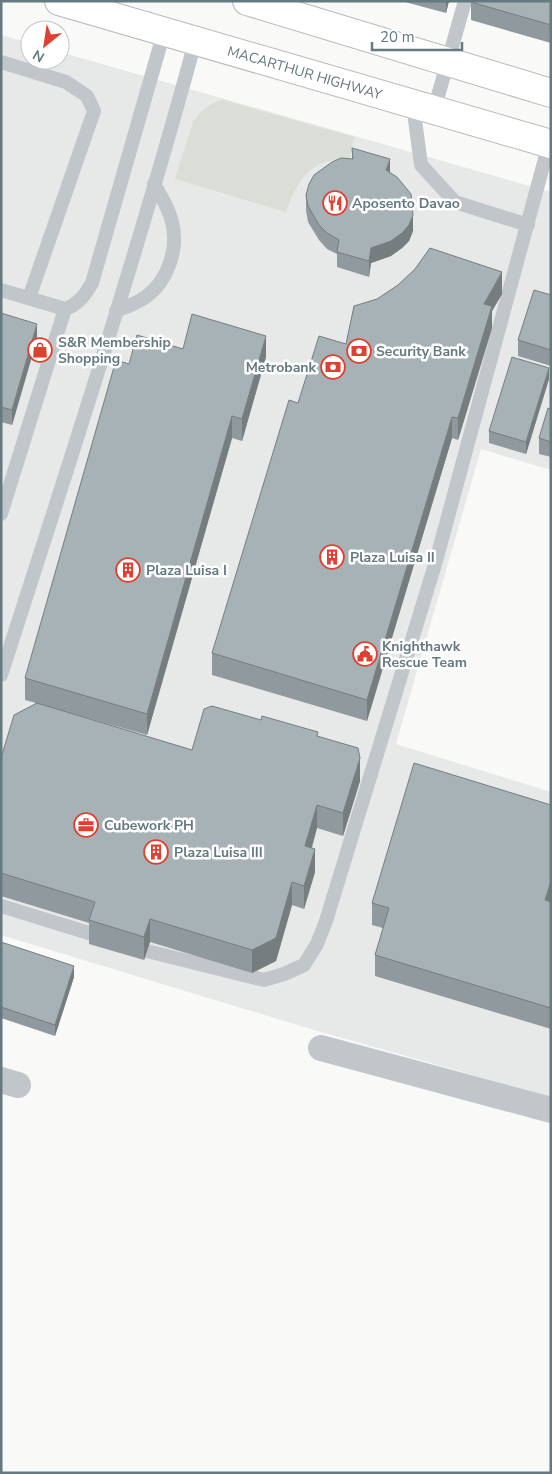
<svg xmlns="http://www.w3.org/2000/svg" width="552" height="1474" font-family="'Nunito Sans',sans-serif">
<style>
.built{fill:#e7e9e8}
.green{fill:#daded6}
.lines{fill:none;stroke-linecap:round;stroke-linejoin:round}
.primary-casing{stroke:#b4babd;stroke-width:30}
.service{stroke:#c0c6c9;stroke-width:14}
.minor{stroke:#c0c6c9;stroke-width:26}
.primary{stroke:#fff;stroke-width:28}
.wall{fill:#90999d}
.shaded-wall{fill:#757d7f}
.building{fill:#a7b2b6;stroke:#757d7f}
.labels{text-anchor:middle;stroke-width:5;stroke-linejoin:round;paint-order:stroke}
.street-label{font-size:14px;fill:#657981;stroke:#fff}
.poi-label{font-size:14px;font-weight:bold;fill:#657981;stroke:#fff;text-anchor:start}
</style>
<rect width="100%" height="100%" fill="#f9f9f7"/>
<polygon class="built" points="1,35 30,43 30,60 60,60 60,52 551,192 551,470 481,449 396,744 551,792 551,1097 314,1030 1,935"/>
<path class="green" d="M223,100L354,137L350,160C312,156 297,180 286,212L175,179L193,122C201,110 210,103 223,100Z"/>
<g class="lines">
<g class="primary-casing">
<g id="primary">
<path id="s1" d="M59,1L551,144"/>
<polyline points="247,1 551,93"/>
</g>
</g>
<g class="service">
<polyline points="1,62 66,82 87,96 94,111 29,298"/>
<polyline points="413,105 421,165 455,202 528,225"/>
<polyline points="434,110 465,1"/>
<path d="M1,290L65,309C79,304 85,295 92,283L164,32"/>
<path d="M116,311C127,307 138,303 147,296C168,280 179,248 172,222C169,208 161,196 154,184"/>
<polyline points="1,514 65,309"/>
<path d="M1,675C69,465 137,255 195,42"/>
<polyline points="1,906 92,934"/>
<polyline points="147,951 264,980 284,974 304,965 317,944 326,921 436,561 549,144"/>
</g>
<g class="minor">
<polyline points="321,1048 551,1110"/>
<polyline points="1,1080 18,1085"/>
</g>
<use href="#primary" class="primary"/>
</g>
<g class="wall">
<polygon points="405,1 449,1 446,13 405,2"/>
<polygon points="471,1 551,1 551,43 471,20"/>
<polygon points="352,148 390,172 413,231 409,241 402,248 391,256 371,263 369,277 337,267 337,254 327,249 319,240 308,222 306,210 306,195 352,159"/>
<polygon points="502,294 492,311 492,328 458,440 452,438 367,721 212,675 212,653 298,403 346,344"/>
<polygon points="551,295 551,366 518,356 518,340"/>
<polygon points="1,313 37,339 12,425 1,422"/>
<polygon points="183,349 266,357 242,441 232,438 147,735 45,706 192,750 261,720 318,736 360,781 343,836 317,828 312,848 315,872 304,909 292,905 276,961 252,973 150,942 144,960 89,944 89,923 1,896 1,758 36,703 25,700 25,678 129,364"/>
<polygon points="549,379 526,454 489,443 489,431"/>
<polygon points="551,409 551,457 539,454 539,438"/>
<polygon points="551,805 551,1029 375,976 375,955 383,928 372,925 372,903"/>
<polygon points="1,942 74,977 55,1036 1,1018"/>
</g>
<g class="shaded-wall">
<polygon points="446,1 449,1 446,13"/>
<polygon points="390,159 390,175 386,170"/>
<polygon points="413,215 413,231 409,241 402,248 391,256 371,263 369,277 369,261 371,248"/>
<polygon points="502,272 502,294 492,311 492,328 458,440 458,418 484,304"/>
<polygon points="37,324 37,339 12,425 12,410"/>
<polygon points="266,336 266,357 242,441 242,419"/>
<polygon points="549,368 549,379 526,454 526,442"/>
<polygon points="232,416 232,438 147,735 147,714"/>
<polygon points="452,417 452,438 367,721 367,700"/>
<polygon points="360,758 360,781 343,836 343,813"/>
<polygon points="317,805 317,828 305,869 305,846"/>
<polygon points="315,849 315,872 304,909 304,886"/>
<polygon points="551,881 551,903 545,900"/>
<polygon points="292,882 292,905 276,961 252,973 252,950"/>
<polygon points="150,919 150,942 144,960 144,937"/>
<polygon points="74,966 74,977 55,1036 55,1025"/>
</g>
<g class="building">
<polygon points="471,1 551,1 551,25 471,2"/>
<polygon points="352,148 390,159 386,170 397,177 411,194 413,215 409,225 402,233 391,241 371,248 369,261 337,252 339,240 327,233 319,225 308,206 306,195 309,184 314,175 332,162 341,158 353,159"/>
<polygon points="430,248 502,272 484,304 492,306 458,418 452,417 367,700 212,653 289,400 298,403 319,336 346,344 354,306 377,299 398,285 415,269"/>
<polygon points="534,290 551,295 551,350 518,340"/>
<polygon points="1,313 37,324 12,410 1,407"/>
<polygon points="192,314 266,336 242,419 232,416 147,714 25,678 116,360 129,364 137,335 183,349"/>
<polygon points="512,357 549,368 526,442 489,431"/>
<polygon points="548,408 551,409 551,442 539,438"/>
<polygon points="37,703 192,750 204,709 212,706 261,720 262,716 318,732 317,736 358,748 360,758 343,813 317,805 305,846 315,849 304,886 292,882 276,938 252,950 150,919 144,937 89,920 95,902 1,873 1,758 14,715"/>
<polygon points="414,763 551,805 551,881 545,900 551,902 551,1008 375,955 389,908 372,903"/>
<polygon points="1,942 74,966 55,1025 1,1007"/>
</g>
<defs>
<g id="restaurant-ring" transform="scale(1.25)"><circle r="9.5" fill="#fff" stroke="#e04030" stroke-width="1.5"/><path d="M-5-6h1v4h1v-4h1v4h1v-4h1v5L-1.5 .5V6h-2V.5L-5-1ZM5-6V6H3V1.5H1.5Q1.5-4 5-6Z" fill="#e04030"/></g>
<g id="shop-ring" transform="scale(1.25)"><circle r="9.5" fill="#fff" stroke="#e04030" stroke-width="1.5"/><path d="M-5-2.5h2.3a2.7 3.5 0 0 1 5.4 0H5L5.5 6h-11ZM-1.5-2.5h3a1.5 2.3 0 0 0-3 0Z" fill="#e04030"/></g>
<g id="bank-ring" transform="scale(1.25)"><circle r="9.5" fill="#fff" stroke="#e04030" stroke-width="1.5"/><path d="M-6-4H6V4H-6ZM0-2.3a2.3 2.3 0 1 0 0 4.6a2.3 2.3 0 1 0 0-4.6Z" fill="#e04030"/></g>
<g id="building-ring" transform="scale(1.25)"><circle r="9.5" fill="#fff" stroke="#e04030" stroke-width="1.5"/><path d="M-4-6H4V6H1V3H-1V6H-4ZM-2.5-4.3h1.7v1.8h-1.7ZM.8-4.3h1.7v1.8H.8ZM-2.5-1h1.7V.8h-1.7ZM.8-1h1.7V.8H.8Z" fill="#e04030"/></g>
<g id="civic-ring" transform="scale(1.25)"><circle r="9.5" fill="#fff" stroke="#e04030" stroke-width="1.5"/><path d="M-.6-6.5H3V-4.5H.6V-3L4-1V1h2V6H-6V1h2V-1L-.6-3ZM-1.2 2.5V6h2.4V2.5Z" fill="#e04030"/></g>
<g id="office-ring" transform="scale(1.25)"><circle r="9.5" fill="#fff" stroke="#e04030" stroke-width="1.5"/><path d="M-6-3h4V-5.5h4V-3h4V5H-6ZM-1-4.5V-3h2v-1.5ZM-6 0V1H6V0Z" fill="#e04030"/></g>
</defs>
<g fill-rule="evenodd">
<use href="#restaurant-ring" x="335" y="203"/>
<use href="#shop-ring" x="40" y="350"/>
<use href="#bank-ring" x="359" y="351"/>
<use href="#bank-ring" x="333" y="367"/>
<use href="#building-ring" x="332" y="557"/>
<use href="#building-ring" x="128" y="570"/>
<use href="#civic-ring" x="365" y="654"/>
<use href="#office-ring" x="86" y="825"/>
<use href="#building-ring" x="156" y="852"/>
</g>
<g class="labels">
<g class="street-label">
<text dy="5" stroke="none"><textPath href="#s1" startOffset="256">MACARTHUR HIGHWAY</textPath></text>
</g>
<g class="poi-label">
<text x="352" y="208">Aposento Davao</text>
<text x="58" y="347">S&amp;R Membership<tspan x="58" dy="16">Shopping</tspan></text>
<text x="376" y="356">Security Bank</text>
<text x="316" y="372" text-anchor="end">Metrobank</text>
<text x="350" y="562">Plaza Luisa II</text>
<text x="146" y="575">Plaza Luisa I</text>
<text x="382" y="651">Knighthawk<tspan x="382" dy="16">Rescue Team</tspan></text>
<text x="104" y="830">Cubework PH</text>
<text x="174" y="857">Plaza Luisa III</text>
</g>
</g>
<rect width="552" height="1474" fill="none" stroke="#657981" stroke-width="5"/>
<g transform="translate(45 45) rotate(210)"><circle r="24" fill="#ffffff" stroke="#c1c9cd"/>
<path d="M0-4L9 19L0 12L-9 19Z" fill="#e04030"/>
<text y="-8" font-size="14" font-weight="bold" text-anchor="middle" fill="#657981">N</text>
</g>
<path d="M372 42v8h90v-8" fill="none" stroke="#657981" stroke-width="2.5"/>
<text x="380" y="42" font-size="15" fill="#657981" stroke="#ffffff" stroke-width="4" paint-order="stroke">20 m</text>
</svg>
